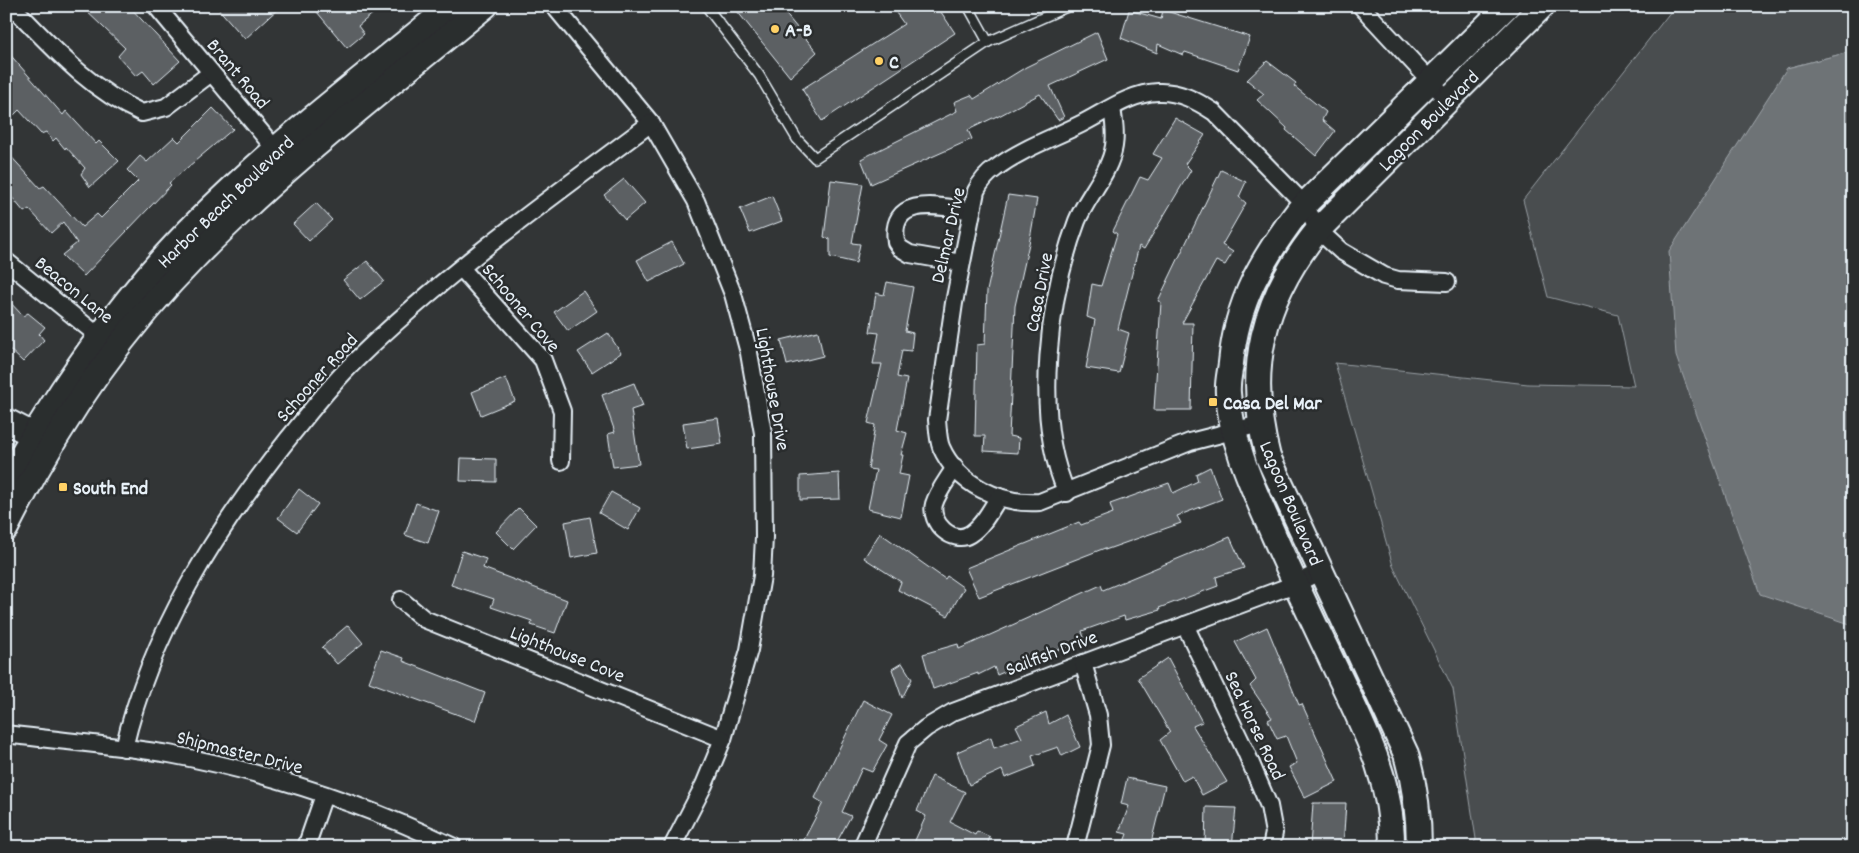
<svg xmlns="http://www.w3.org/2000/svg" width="1859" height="853" font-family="Dekko,sans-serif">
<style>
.green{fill:#494d4f;stroke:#989fa4}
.water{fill:#6e7376;stroke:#9fa5aa}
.building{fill:#5c6063;stroke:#e8f1f8}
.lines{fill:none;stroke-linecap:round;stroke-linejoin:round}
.lane-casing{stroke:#e8f1f8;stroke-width:12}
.street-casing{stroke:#e8f1f8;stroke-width:20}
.secondary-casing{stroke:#e8f1f8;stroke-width:28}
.lane{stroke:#2a2d2e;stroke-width:9}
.street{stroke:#2a2d2e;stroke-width:16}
.secondary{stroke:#2a2d2e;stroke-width:24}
.poi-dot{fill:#ffd166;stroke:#2a2d2e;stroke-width:2}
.labels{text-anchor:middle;stroke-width:5;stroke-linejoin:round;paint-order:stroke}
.poi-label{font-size:20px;font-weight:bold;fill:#e8f1f8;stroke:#2a2d2e;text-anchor:start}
.street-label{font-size:20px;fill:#e8f1f8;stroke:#2a2d2e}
</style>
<rect width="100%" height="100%" fill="#323536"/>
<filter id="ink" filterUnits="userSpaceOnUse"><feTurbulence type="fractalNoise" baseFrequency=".02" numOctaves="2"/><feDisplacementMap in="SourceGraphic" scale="10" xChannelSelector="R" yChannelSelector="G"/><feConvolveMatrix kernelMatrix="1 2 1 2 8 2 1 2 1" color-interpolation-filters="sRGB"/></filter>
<g filter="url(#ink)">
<polygon class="green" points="1675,6 1853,6 1853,51 1787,68 1848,622 1853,625 1853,847 1472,847 1476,839 1453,689 1393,566 1335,363 1528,384 1634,386 1618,315 1548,297 1523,200"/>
<polygon class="water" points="1853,51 1853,625 1760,594 1676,356 1669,251 1787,68"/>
<g class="building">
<polygon points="81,6 129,6 180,61 154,84 143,71 136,76 118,56 125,48"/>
<polygon points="216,6 281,6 245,39"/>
<polygon points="312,6 382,6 358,26 364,34 347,48"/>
<polygon points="733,6 779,6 817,52 790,77"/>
<polygon points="891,6 937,6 955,33 822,121 802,89 904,24"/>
<polygon points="1129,10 1161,19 1163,10 1250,37 1238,70 1185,52 1183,55 1158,44 1157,53 1121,38"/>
<polygon points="1097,32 1108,59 1050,86 1064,117 1058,120 1040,94 997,117 997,116 968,130 972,139 871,184 861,159 957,111 954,102 971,95 974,99 1026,67"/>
<polygon points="6,50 63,115 66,111 96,144 99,141 119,161 90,187 81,174 85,168 66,147 65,149 56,138 53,141 46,132 41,134 19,110 14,115 6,106"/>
<polygon points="1267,61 1296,83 1294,86 1326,112 1322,120 1335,131 1316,156 1286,130 1287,128 1257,100 1264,94 1247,80"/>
<polygon points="213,108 233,129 169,183 171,185 84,276 62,255 77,243 63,222 51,233 29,209 24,212 6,190 6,151 40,188 44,186 82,227 97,214 101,218 138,181 127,170 140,156 147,162 174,137 179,142"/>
<polygon points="1175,118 1205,135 1185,164 1191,170 1144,249 1139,246 1118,329 1129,333 1119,373 1086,368 1095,320 1087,317 1092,284 1101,286 1117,234 1113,231 1140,177 1148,180 1162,158 1153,154"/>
<polygon points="1221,170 1246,182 1239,197 1246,203 1222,245 1233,252 1225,265 1216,261 1182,323 1193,323 1191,410 1154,410 1161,302 1158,301"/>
<polygon points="624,179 645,203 625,220 604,195"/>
<polygon points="831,180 863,184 852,243 860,244 856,263 830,257 830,239 824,237"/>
<polygon points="1008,195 1037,199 1030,239 1015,306 1009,436 1019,438 1018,453 984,451 985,436 975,436 977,345 985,344 987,291"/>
<polygon points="772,196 782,221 750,233 740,209"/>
<polygon points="316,203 332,220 309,241 293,224"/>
<polygon points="672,242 684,264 649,282 637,260"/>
<polygon points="367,261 384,281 360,300 343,280"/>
<polygon points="887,282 913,287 905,331 913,333 911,351 902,350 897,377 907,379 897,430 907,433 901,455 903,455 899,474 909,476 901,517 868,509 876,470 868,469 875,425 868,423 882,364 873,364 879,333 870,332 876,293 884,295"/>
<polygon points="583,291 597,311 568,331 554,312"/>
<polygon points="6,298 23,316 28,313 45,327 39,334 44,340 23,362 6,346"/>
<polygon points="818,331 823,356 787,365 781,340"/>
<polygon points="608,333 621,353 592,372 578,352"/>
<polygon points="506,378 515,401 481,415 472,392"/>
<polygon points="634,383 643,406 631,410 639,464 613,467 608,434 615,432 602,395"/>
<polygon points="718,418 722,444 687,449 683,423"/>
<polygon points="461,458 496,459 496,482 460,481"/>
<polygon points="1210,467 1222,499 1177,516 1181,523 1105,550 1105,548 979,597 966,568 1079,522 1081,525 1113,513 1110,504 1169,483 1173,493 1198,481 1196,474"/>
<polygon points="839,473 840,499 800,500 800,476"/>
<polygon points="299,489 318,504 297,532 278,518"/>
<polygon points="611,492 640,508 628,530 599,513"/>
<polygon points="416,503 439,511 428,543 405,535"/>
<polygon points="519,508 536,525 513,549 496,532"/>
<polygon points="590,517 597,553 571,558 565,522"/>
<polygon points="880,533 945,579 947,576 964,588 948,616 898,590 901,582 864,558"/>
<polygon points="1230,537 1244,568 1216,577 1218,586 1159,608 1160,610 1125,620 1124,616 1082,631 1085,641 1048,653 997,675 994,667 978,675 978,673 933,689 923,654 958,644 959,649 1101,585 1103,590"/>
<polygon points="462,551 486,559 483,568 567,600 555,633 531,625 532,621 491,607 494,599 451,585"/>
<polygon points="348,625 363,643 337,664 322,647"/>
<polygon points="1267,627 1299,705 1302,704 1337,782 1305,798 1289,767 1297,763 1286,736 1277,739 1268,720 1272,718 1250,686 1256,680 1235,642"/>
<polygon points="381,650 404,658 403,661 485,693 475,721 369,682"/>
<polygon points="1168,658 1202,722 1193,726 1227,782 1202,795 1192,776 1183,781 1160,740 1170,732 1138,678"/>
<polygon points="902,663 912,679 902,698 892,669"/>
<polygon points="863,700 892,715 879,740 887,745 872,772 862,768 842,812 851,816 834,847 800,847 823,803 815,798"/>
<polygon points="1046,712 1049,724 1066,715 1080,747 1062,756 1058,747 1032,756 1035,766 1005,778 1002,770 969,785 957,752 991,737 994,748 1022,738 1016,726"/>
<polygon points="932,776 965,792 950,822 975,835 977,831 990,837 988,842 998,847 912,847 926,816 917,811"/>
<polygon points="1127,778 1165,786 1150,847 1122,847 1127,834 1119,832 1129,806 1121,804"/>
<polygon points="1313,803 1346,803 1343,847 1310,847"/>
<polygon points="1206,807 1236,808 1232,847 1205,847"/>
</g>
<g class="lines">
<g class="lane-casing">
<g id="lane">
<polyline points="706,6 759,75 797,139 815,158 988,42 1069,6"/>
<polyline points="968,6 988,42"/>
</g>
</g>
<g class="street-casing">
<g id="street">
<path d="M12,6C52,47 90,90 142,113L166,107L211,73"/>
<polyline points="156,6 281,156"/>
<polyline points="554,6 651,123 696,201 733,294 749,353 763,433 764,537 762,576 749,650 723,739 704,785 672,847"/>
<polyline points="1361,6 1448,100"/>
<polyline points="6,261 107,343"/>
<path d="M961,263L910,254L900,248L896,242C889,193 942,207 972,211"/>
<polyline points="462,269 543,360 562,411 561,461"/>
<path d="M1260,424L1190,442L1040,502C1001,505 957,484 941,447C938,439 938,429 937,420L954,303L976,191C981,181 987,174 996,168C1021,149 1053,138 1081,124C1105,112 1130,93 1158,92C1179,91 1197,101 1214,112L1305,205L1318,230L1341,251L1384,276L1398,280L1447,282"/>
<path d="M955,467C948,479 938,491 934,504C929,523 953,545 970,534C983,526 991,509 999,497"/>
<path d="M1067,493C1032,417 1049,296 1077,221C1087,196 1110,173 1114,146C1116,133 1114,121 1112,108"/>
<polyline points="401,600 424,619 723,739"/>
<polyline points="1185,625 1246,752 1269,806 1274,833 1271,847"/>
<path d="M6,734C60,741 115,745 169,754C267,772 364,804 454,847"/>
<path d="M124,748C151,632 215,531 288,439C310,412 331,384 356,360C446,272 551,198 651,123"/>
<polyline points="306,847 324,795"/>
<polyline points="862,847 908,743 926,728 953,712 1295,584 1321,571"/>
<polyline points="1075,847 1101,745 1098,715 1083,663"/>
</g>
</g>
<g class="secondary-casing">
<g id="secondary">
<polyline points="6,421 47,442"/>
<path d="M6,483C23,450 43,420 63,389C94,343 127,298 164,257C249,163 353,86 451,6"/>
<path d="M6,528C55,430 118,335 196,256C285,165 387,87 485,6"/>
<path d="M1392,847C1393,788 1369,738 1344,686C1320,636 1296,586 1274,536C1254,490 1231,443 1228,393C1227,383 1230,372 1231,363C1237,300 1262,259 1299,210L1507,6"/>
<path d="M1419,847C1419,814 1415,785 1406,754L1268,457C1245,370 1262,299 1318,230L1542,6"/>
</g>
</g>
<use href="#lane" class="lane"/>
<use href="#street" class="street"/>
<use href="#secondary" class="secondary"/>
</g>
</g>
<g class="poi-dot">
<circle cx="775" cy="29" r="5"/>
<circle cx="879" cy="61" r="5"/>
<rect x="1208" y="397" width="10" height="10" rx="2.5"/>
<rect x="58" y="482" width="10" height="10" rx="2.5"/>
</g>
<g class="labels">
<g class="poi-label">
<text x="785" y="36">A-B</text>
<text x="889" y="68">C</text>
<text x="1223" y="409">Casa Del Mar</text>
<text x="73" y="494">South End</text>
</g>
<g class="street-label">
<text transform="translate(239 73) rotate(50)" y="7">Brant Road</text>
<text transform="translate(1428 120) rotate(-45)" y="7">Lagoon Boulevard</text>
<text transform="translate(225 201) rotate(-44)" y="7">Harbor Beach Boulevard</text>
<text transform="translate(947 235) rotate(-77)" y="7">Delmar Drive</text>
<text transform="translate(75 289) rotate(39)" y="7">Beacon Lane</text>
<text transform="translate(1038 292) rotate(-79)" y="7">Casa Drive</text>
<text transform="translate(522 307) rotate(50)" y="7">Schooner Cove</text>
<text transform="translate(316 377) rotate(-48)" y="7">Schooner Road</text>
<text transform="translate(774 389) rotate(80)" y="7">Lighthouse Drive</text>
<text transform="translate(1292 503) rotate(67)" y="7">Lagoon Boulevard</text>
<text transform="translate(1051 652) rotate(-21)" y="7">Sailfish Drive</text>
<text transform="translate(568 653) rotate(22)" y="7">Lighthouse Cove</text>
<text transform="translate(1256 725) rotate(65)" y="7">Sea Horse Road</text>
<text transform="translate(240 751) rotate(14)" y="7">Shipmaster Drive</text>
</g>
</g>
<rect width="1859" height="853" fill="none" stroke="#2a2d2e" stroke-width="25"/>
<rect x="12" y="12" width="1834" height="828" fill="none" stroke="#e8f1f8" stroke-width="2" filter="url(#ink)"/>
</svg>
